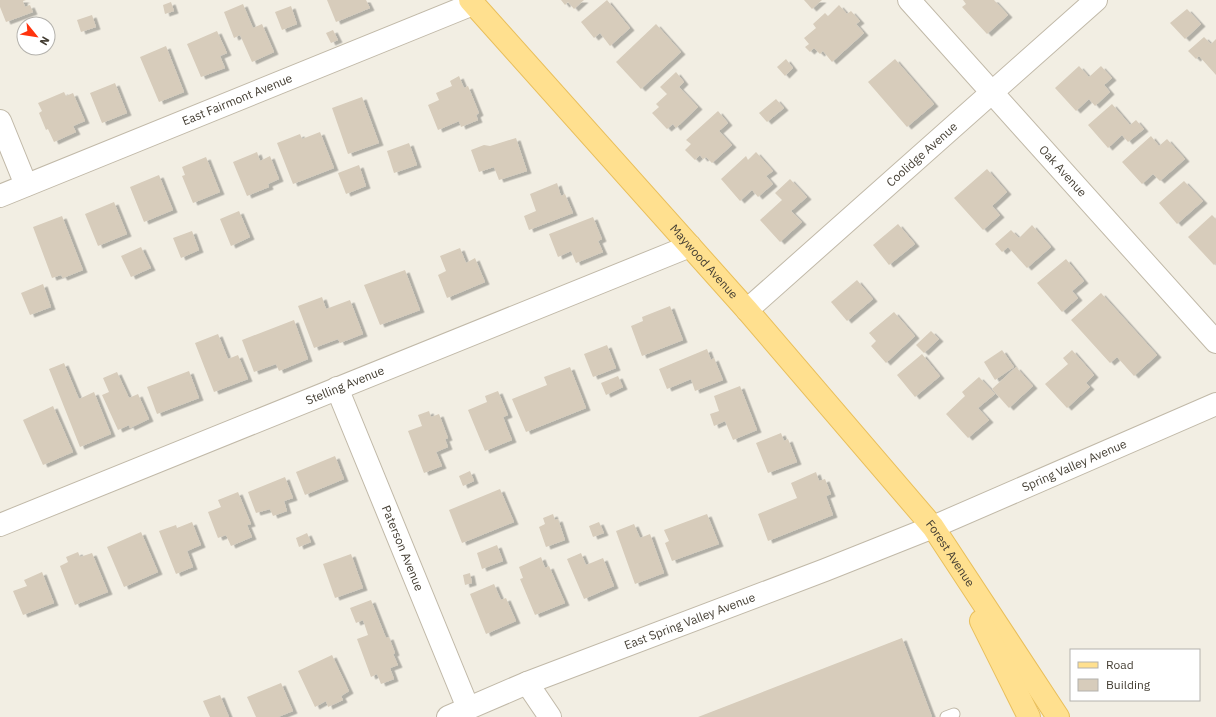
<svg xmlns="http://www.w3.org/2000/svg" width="1216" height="717" font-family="'IBM Plex Sans',sans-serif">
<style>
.building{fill:#d7ccbb;filter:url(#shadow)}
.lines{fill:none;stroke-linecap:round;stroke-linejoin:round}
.service-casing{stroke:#c1b9a8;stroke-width:13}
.minor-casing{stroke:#c1b9a8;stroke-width:24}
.tertiary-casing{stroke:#c1b9a8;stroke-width:24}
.primary-casing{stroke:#e9bf5b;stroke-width:24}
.service{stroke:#fff;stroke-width:11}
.minor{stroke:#fff;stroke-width:22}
.tertiary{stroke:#fff;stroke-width:22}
.primary{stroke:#ffe08f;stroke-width:22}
.labels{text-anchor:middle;stroke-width:3.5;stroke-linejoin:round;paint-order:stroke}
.street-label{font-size:12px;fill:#443e33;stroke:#fff}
</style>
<defs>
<filter id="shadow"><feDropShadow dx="4.5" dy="2.5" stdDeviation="0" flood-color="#0004"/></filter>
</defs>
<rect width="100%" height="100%" fill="#f2eee3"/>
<g class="building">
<polygon points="0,0 26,0 23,1 25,7 30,5 33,12 6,22 0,7"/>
<polygon points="327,0 366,0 370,8 336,22"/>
<polygon points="561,0 584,0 574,9 568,2 565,5"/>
<polygon points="607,0 630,28 610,46 600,33 594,38 581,22"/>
<polygon points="804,0 822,0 812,9"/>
<polygon points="963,0 994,0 1008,15 987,34 962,7 966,4"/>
<polygon points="171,2 174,11 165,14 163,5"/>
<polygon points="243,4 253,28 262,24 274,52 252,62 240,35 234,38 224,12"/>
<polygon points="839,5 847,14 851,11 860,21 856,24 864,33 832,62 823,51 820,54 814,48 810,52 805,47 809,44 804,38 816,28 813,24 825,13 828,16"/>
<polygon points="291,6 297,24 282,30 275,12"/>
<polygon points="1187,9 1201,24 1185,39 1170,23"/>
<polygon points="92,15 96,27 81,32 77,20"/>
<polygon points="656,24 681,52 641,89 616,62"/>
<polygon points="333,30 338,40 331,43 326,33"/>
<polygon points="217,31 227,53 220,56 225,68 201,77 187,44"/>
<polygon points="1204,37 1211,44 1216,39 1216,75 1199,56 1196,59 1188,51"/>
<polygon points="166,46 184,92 159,102 140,57"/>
<polygon points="786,59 793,68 785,76 777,67"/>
<polygon points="895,59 934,104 907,127 868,82"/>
<polygon points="1079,66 1089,77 1101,66 1112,78 1104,85 1110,92 1095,106 1089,99 1076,111 1055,88"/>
<polygon points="676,72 684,82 679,87 698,107 676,128 673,124 667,129 652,113 659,107 656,104 667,94 660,87"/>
<polygon points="459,76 464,88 468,86 479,113 476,115 478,120 461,127 459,121 438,130 428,105 439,100 436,93 452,86 450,81"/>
<polygon points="115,83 127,113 102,123 90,93"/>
<polygon points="64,92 66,96 73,93 85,121 73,126 76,132 54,142 48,129 46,130 39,113 42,111 38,103"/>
<polygon points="362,97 379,143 348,154 332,108"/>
<polygon points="776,99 784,108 767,122 759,113"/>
<polygon points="1112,104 1130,125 1136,120 1144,129 1128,142 1122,135 1108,148 1088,125"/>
<polygon points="718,111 728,123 719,131 732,145 712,163 706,157 703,159 700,155 695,160 685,150 691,144 686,140"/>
<polygon points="320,132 334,168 293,184 277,143 300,134 302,139"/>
<polygon points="1151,136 1159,146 1167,139 1185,159 1160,181 1153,174 1142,184 1122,162"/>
<polygon points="516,138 527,171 499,180 494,167 479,172 471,150 484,145 490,146"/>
<polygon points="409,143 417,165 394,173 387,151"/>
<polygon points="257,152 260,161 270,156 279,179 268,184 269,187 247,196 233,162"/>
<polygon points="756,152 773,171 766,176 773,184 758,197 752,190 740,201 721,179 746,156 748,160"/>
<polygon points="206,157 220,192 193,203 182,176 185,175 182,167"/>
<polygon points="359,165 366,186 346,194 338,173"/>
<polygon points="987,169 1007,192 992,206 1000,215 983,230 954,198"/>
<polygon points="159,175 173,210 144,222 130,187"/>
<polygon points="790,179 807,197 791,211 802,222 780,242 760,220 782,200 775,193"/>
<polygon points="1184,181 1203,201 1177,224 1159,203"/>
<polygon points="557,183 561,196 565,194 573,213 529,230 524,216 536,211 530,194"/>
<polygon points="114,202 127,234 98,246 85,214"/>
<polygon points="239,211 250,237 231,246 220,219"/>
<polygon points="1212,215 1216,219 1216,263 1214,265 1188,237"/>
<polygon points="62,216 83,270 63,278 61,275 52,278 33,227"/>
<polygon points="593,217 602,239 598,241 603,252 576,263 571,251 558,257 549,234"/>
<polygon points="898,224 915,244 889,265 873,245"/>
<polygon points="1032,225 1051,247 1027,268 1008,247 1002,252 995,244 1011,230 1019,238"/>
<polygon points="192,231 199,250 181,258 173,238"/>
<polygon points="141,247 151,268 131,277 121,256"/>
<polygon points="460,248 466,263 475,258 485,282 447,298 438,275 446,271 440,256"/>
<polygon points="1066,259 1084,281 1072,291 1078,298 1062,312 1037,283"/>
<polygon points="405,270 420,310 380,325 364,285"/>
<polygon points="857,280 873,299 847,321 831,302"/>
<polygon points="43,284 51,307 30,315 21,293"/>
<polygon points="1101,293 1157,355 1134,376 1117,357 1110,363 1071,320"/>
<polygon points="322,297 326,309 350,300 363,334 340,343 338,339 314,348 298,306"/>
<polygon points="670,306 683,340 642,356 631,326 643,321 642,317"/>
<polygon points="894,312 915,336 886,363 871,346 876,341 869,333"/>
<polygon points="294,320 308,359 279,371 276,364 254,372 242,340"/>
<polygon points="931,331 939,339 924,353 916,345"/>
<polygon points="218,334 228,359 238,355 248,379 214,392 195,343"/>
<polygon points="607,345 616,368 593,377 584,354"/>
<polygon points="707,349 711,360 714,358 723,380 695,391 691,379 667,389 659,369"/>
<polygon points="1002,350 1014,367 995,380 984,362"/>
<polygon points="1072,350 1094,375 1086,383 1090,387 1067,408 1045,384 1068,364 1063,358"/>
<polygon points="922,354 940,376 915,397 897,375"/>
<polygon points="64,363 79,399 94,392 111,434 80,447 49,369"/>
<polygon points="570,367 586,408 526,432 512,399 547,385 544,377"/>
<polygon points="1016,367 1033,386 1009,408 992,389"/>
<polygon points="189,371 199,398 157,414 147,387"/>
<polygon points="117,372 129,398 138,394 149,419 130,428 129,425 118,430 102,395 109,392 103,378"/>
<polygon points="618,376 623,387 606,395 601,383"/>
<polygon points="979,377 995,394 978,408 989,420 968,438 946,414 965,396 962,392"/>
<polygon points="740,386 757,430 733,440 725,421 714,426 710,414 719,411 714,396"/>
<polygon points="498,391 508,415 503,417 512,440 485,451 468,410 487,402 485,396"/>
<polygon points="53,406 73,452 43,465 23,420"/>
<polygon points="429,411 431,417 439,414 448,438 445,439 448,447 436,452 442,466 424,473 408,431 422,426 418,415"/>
<polygon points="781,433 784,441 788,439 797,462 768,473 756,443"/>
<polygon points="335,456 344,479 305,495 296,472"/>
<polygon points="470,471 474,481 463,486 459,476"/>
<polygon points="816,472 819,481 825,479 831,494 826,496 833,515 768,541 758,514 797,498 791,483"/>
<polygon points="285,477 293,498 284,501 287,511 273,516 270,509 256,513 248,492"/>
<polygon points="500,489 514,522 462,543 449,510"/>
<polygon points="238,492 251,524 247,525 252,537 231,546 226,535 218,538 208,512 221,507 218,500"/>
<polygon points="553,514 555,520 558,519 565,540 546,547 539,527 545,524 543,518"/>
<polygon points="707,514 719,544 672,561 665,543 669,541 664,530"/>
<polygon points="192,522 201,545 187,551 193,567 176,574 159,531 176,525 177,528"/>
<polygon points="599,522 604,533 593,537 589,526"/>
<polygon points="634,524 640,538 650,534 664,573 635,584 616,531"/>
<polygon points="141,532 158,572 124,587 107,547"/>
<polygon points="307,533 311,542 299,547 296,538"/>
<polygon points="497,545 503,561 482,569 477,553"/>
<polygon points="78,552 80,557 92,553 108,592 75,605 60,566 68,562 66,557"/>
<polygon points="581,553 586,565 603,558 614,586 584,599 567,559"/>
<polygon points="351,554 363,588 335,598 323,564"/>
<polygon points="541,557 545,568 549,566 565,603 535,615 520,579 523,578 519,567"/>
<polygon points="42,572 54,603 23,615 13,591 27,586 24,580"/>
<polygon points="470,573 472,583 465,585 463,575"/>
<polygon points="494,584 501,600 506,598 516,621 486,634 470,594"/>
<polygon points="371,600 386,638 389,637 395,653 393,654 398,665 390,668 394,679 381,684 377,674 371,677 357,639 368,635 363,620 356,623 350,608"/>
<polygon points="902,638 932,717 698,717"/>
<polygon points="332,655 349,691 341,696 343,700 328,707 326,701 315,707 298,671"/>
<polygon points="281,683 293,711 278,717 256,717 247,697"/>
<polygon points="220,695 229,717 210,717 203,701"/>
</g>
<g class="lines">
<g class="service-casing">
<polyline id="service" points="946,717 954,714"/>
</g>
<g class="minor-casing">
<g id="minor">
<path id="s1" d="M909,0L1216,342"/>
<polyline points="0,121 26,185"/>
<path id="s2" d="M0,196L473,4"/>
<path id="s3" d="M747,310L1096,0"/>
<path id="s4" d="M337,388L468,708"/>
<path id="s5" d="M0,525L690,246"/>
<polyline points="527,683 550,717"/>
</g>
</g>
<g class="tertiary-casing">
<g id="tertiary">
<path id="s6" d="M448,717L527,683L825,570L933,527L1216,404"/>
</g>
</g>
<g class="primary-casing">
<g id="primary">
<path id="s7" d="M470,0L747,310L933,527L1058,717"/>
<polyline points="981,621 1029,717"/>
</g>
</g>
<use href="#service" class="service"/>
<use href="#minor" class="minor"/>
<use href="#tertiary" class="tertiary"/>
<use href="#primary" class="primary"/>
</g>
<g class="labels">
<g class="street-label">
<text dy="4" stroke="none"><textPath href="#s2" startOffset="256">East Fairmont Avenue</textPath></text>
<text dy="4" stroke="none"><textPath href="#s3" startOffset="234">Coolidge Avenue</textPath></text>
<text dy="4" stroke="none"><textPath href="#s1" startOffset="230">Oak Avenue</textPath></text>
<text dy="4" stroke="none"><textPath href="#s7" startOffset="351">Maywood Avenue</textPath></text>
<text dy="4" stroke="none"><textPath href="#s5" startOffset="372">Stelling Avenue</textPath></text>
<text dy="4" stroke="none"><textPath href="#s6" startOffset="675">Spring Valley Avenue</textPath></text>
<text dy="4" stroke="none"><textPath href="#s4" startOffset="173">Paterson Avenue</textPath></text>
<text dy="4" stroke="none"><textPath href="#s7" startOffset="733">Forest Avenue</textPath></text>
<text dy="4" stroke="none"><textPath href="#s6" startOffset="260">East Spring Valley Avenue</textPath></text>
</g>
</g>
<rect x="1070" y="649" width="130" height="52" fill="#ffffff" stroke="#b4b2ad"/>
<rect x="1078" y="662" width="20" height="6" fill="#ffe08f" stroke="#b4b2ad"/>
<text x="1106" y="669" font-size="12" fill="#443e33">Road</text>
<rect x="1078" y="679" width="20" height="12" fill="#d7ccbb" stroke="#b4b2ad"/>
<text x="1106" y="689" font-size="12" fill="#443e33">Building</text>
<g transform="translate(36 36) rotate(120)"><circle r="19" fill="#ffffff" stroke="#b4b2ad"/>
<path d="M0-3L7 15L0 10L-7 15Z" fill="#ff330d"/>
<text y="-6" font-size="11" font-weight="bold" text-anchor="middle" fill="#443e33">N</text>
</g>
</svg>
